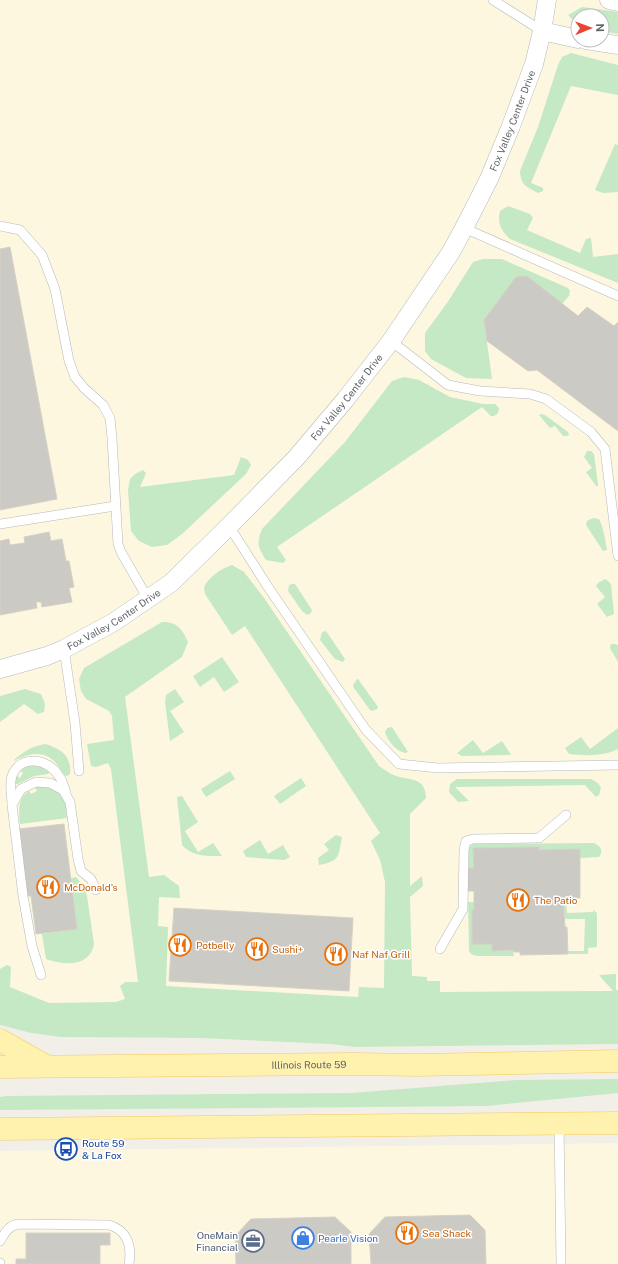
<svg xmlns="http://www.w3.org/2000/svg" width="618" height="1264" font-family="'Public Sans',sans-serif">
<style>
.commercial{fill:#fef7e0;fill-rule:evenodd}
.green{fill:#c5e8c5}
.building{fill:#cccac5;stroke:#d6d1c6}
.lines{fill:none;stroke-linecap:round;stroke-linejoin:round}
.lane-casing{stroke:#b5b8bc;stroke-width:10}
.street-casing{stroke:#b5b8bc;stroke-width:19}
.primary-casing{stroke:#f2c960;stroke-width:23}
.lane{stroke:#fff;stroke-width:9}
.street{stroke:#fff;stroke-width:18}
.primary{stroke:#fff2af;stroke-width:22}
.labels{text-anchor:middle;stroke-width:3;stroke-linejoin:round;paint-order:stroke}
.street-label{font-size:10px;fill:#5f6368;stroke:#fff}
.food-label{font-size:10px;fill:#c56008;stroke:#fff;text-anchor:start}
.transit-label{font-size:10px;fill:#164399;stroke:#fff;text-anchor:start}
.service-label{font-size:10px;fill:#4e5e75;stroke:#fff;text-anchor:end}
.shop-label{font-size:10px;fill:#366cbe;stroke:#fff;text-anchor:start}
</style>
<rect width="100%" height="100%" fill="#f1efe8"/>
<g class="commercial">
<path d="M0,0H618V1044L355,1047L330,1044L199,1038L60,1037L31,1033L0,1025ZM578,16H602V40H578Z"/>
<polygon points="618,1143 618,1264 0,1264 0,1151"/>
</g>
<g class="green">
<polygon points="582,7 618,12 618,34 602,31 602,16 578,16 578,24 577,24 568,15"/>
<path d="M571,53L618,65V95L571,86L531,183L543,188V191L538,193C526,186 521,186 520,171L538,127L558,65L562,57Z"/>
<polygon points="615,144 618,145 618,192 603,193 595,190"/>
<path d="M508,206L530,214L533,218L527,230L580,253L586,239L591,238L593,257L618,254V283L510,239C501,230 497,224 500,211Z"/>
<polygon points="483,259 502,259 568,288 570,291 569,296 562,304 484,320 492,379 466,378 431,359 425,351 425,333 447,303 473,262"/>
<path d="M404,377L419,380L450,397L483,404H495L499,408L498,413L494,416H491L482,407L277,547L286,560L283,563L266,560C258,547 256,544 262,529L345,442L392,381Z"/>
<polygon points="541,414 545,415 568,432 569,435 567,436 563,436 555,426 550,428 539,415"/>
<polygon points="587,451 591,451 594,454 598,485 597,487 586,472 592,468 584,457"/>
<polygon points="241,457 248,460 251,465 246,474 182,534 167,545 152,547 139,541 131,531 128,490 130,479 135,474 143,470 146,473 140,487 234,475"/>
<path d="M593,518L599,519C604,529 605,539 607,550L603,551L586,525L587,521Z"/>
<path d="M232,565L244,572L264,598L379,766C385,770 390,774 396,776C412,781 425,777 426,798L410,814V886L422,876L423,886L410,897L412,976L427,977V981H440V992L613,991L599,975L616,974V990H618V1044L355,1047L330,1044L199,1038L60,1037L31,1033L0,1025V969L7,965L11,967L10,987L49,1003L116,1002L125,999L120,986L125,982H138L111,769L108,763L96,767L91,766L87,744L114,740L112,716L109,711L86,699L81,691L79,679L84,668L162,622C178,622 182,629 188,642L182,657L125,697L149,877L164,875L179,886L180,898L159,897L158,926L168,927L166,986L358,997L359,987L384,988L385,882L380,860L371,841L380,833L245,626L232,635L205,594L204,587C210,576 220,569 232,565Z"/>
<polygon points="605,579 608,581 611,584 614,614 607,617 597,604 605,597 596,586 598,583"/>
<polygon points="292,584 295,584 312,610 311,613 307,615 302,611 288,591 289,585"/>
<polygon points="326,631 345,659 343,662 335,659 320,640 322,632"/>
<polygon points="611,644 615,644 618,645 618,662 610,648"/>
<polygon points="222,657 239,682 224,692 214,677 200,687 193,676"/>
<polygon points="357,679 358,679 378,707 377,709 372,711 370,710 354,688 353,685"/>
<polygon points="25,689 41,694 45,704 44,712 38,714 24,704 0,722 0,696"/>
<polygon points="175,689 184,702 170,711 184,732 170,741 165,702 166,695"/>
<path d="M392,727L408,752L405,753C395,750 389,742 385,733L387,728Z"/>
<path d="M618,728V749C605,756 584,756 569,754L565,748L581,737L590,749Z"/>
<polygon points="473,740 483,753 502,741 511,755 462,756 457,753"/>
<path d="M45,744C60,748 72,756 70,774L67,776L64,775C52,752 37,749 14,761V760C23,752 32,746 45,744Z"/>
<path d="M38,765L47,769L49,773L48,774L34,776L18,784H15V781L17,776L20,778L23,773L21,771C26,766 32,766 38,765Z"/>
<polygon points="230,771 235,779 206,797 201,789"/>
<polygon points="301,778 306,786 280,804 274,796"/>
<polygon points="457,779 591,779 598,783 601,788 599,795 596,797 585,785 455,787 469,801 458,802 449,792 450,784"/>
<path d="M35,787C47,786 61,790 65,802C67,807 66,813 67,818L20,824C19,812 17,798 29,791L31,794L37,791Z"/>
<path d="M182,796L198,822L185,831L198,852L213,843L222,856C206,856 193,857 182,845L177,797Z"/>
<path d="M336,835L342,837C338,856 341,861 319,865L318,858L329,850L324,844Z"/>
<polygon points="260,840 268,854 283,845 290,857 284,860 246,857 243,851"/>
<path d="M594,843C600,846 604,850 599,857L580,858L579,849L539,850V847L473,849L474,868H469L468,850L469,847L473,844Z"/>
<path d="M76,877L84,887L87,896L94,944C89,968 64,965 46,959L42,934L77,929L71,878Z"/>
<polygon points="563,898 566,898 567,913 593,912 593,910 597,913 597,947 588,948 588,954 568,954 568,951 584,951 585,919 565,919 565,914 563,913"/>
<polygon points="468,902 474,902 474,910 472,910 472,944 492,944 493,951 513,950 514,956 477,956 471,954 469,951"/>
<polygon points="618,1079 618,1093 486,1106 0,1110 0,1097 7,1096 352,1093 517,1080"/>
</g>
<g class="building">
<polygon points="10,247 57,499 0,510 0,249"/>
<polygon points="527,276 578,316 587,307 614,326 618,322 618,431 537,370 528,371 487,341 484,320 516,277"/>
<polygon points="49,532 51,541 62,539 66,561 69,561 74,587 69,588 72,602 42,607 41,602 36,602 37,608 0,615 0,541 9,539 10,545 25,543 24,537"/>
<polygon points="64,824 77,929 36,934 31,896 26,896 18,829"/>
<polygon points="539,847 539,850 580,849 580,898 563,898 565,927 567,927 568,954 520,955 520,952 514,952 513,950 492,951 492,944 472,944 472,910 474,910 474,891 465,891 465,868 474,868 473,848"/>
<polygon points="174,908 353,918 349,991 169,981"/>
<polygon points="470,1215 485,1230 486,1264 371,1264 369,1234 385,1217"/>
<polygon points="335,1217 351,1232 351,1264 236,1264 235,1236 251,1219"/>
<polygon points="26,1233 110,1233 110,1245 100,1245 100,1264 16,1264 16,1259 26,1259"/>
</g>
<g class="lines">
<g class="lane-casing">
<g id="lane">
<polyline points="493,0 542,31"/>
<polyline points="0,226 20,230 42,255 55,289 69,361 75,377 84,388 103,405 110,418 112,438 118,544 121,552 148,599"/>
<polyline points="464,228 618,296"/>
<polyline points="391,341 448,385 480,391 530,394 546,399 591,432 605,449 618,556"/>
<polyline points="0,524 115,506"/>
<polyline points="229,526 268,587 366,730 399,764 438,768 618,765"/>
<polyline points="64,649 75,723 79,771"/>
<path d="M12,804C12,796 9,784 12,776C20,754 48,758 59,776C63,781 64,788 66,793"/>
<polyline points="440,949 463,909 464,850 466,841 473,839 539,838 566,815"/>
<polyline points="41,975 32,946 23,896 12,805 21,789 36,782 50,783 63,790 70,802 78,859 81,871 91,879 96,890"/>
<polyline points="559,1123 561,1264"/>
<path d="M0,1241C5,1233 8,1226 18,1224L109,1225C127,1230 132,1246 129,1264"/>
<polyline points="0,1263 0,1264"/>
</g>
</g>
<g class="street-casing">
<g id="street">
<polyline points="609,0 618,2"/>
<polyline points="542,31 578,39"/>
<polyline points="586,40 618,45"/>
<path id="s1" d="M0,669L47,656L64,649L114,622L171,583L229,526L296,458L345,400L391,341L451,252L464,228L489,179L511,126L534,64L542,31L547,0"/>
</g>
</g>
<g class="primary-casing">
<g id="primary">
<polyline points="0,1040 46,1066"/>
<path id="s2" d="M0,1067L353,1064L418,1065L618,1061"/>
<polyline points="0,1129 618,1123"/>
</g>
</g>
<use href="#lane" class="lane"/>
<use href="#street" class="street"/>
<use href="#primary" class="primary"/>
</g>
<defs>
<g id="restaurant-ring" transform="scale(1.15)"><circle r="9.5" fill="#fff" stroke="#e8710a" stroke-width="1.5"/><path d="M-5-6h1v4h1v-4h1v4h1v-4h1v5L-1.5 .5V6h-2V.5L-5-1ZM5-6V6H3V1.5H1.5Q1.5-4 5-6Z" fill="#e8710a"/></g>
<g id="bus-ring" transform="scale(1.15)"><circle r="9.5" fill="#fff" stroke="#1a4fb4" stroke-width="1.5"/><path d="M-5-6H5V4H4V6H2V4H-2V6H-4V4H-5ZM-3.5-4V0h7V-4ZM-3.5 1.2v1.5H-2V1.2ZM2 1.2v1.5H3.5V1.2Z" fill="#1a4fb4"/></g>
<g id="shop-ring" transform="scale(1.15)"><circle r="9.5" fill="#fff" stroke="#3f7fe0" stroke-width="1.5"/><path d="M-5-2.5h2.3a2.7 3.5 0 0 1 5.4 0H5L5.5 6h-11ZM-1.5-2.5h3a1.5 2.3 0 0 0-3 0Z" fill="#3f7fe0"/></g>
<g id="office-ring" transform="scale(1.15)"><circle r="9.5" fill="#fff" stroke="#5c6f8a" stroke-width="1.5"/><path d="M-6-3h4V-5.5h4V-3h4V5H-6ZM-1-4.5V-3h2v-1.5ZM-6 0V1H6V0Z" fill="#5c6f8a"/></g>
</defs>
<g fill-rule="evenodd">
<use href="#restaurant-ring" x="48" y="887"/>
<use href="#restaurant-ring" x="518" y="900"/>
<use href="#restaurant-ring" x="180" y="945"/>
<use href="#restaurant-ring" x="257" y="949"/>
<use href="#restaurant-ring" x="336" y="954"/>
<use href="#bus-ring" x="66" y="1149"/>
<use href="#restaurant-ring" x="407" y="1233"/>
<use href="#shop-ring" x="303" y="1238"/>
<use href="#office-ring" x="253" y="1241"/>
</g>
<g class="labels">
<g class="street-label">
<text dy="4" stroke="none"><textPath href="#s1" startOffset="773">Fox Valley Center Drive</textPath></text>
<text dy="4" stroke="none"><textPath href="#s1" startOffset="449">Fox Valley Center Drive</textPath></text>
<text dy="4" stroke="none"><textPath href="#s1" startOffset="125">Fox Valley Center Drive</textPath></text>
<text dy="4" stroke="none"><textPath href="#s2" startOffset="309">Illinois Route 59</textPath></text>
</g>
<g class="food-label">
<text x="64" y="891">McDonald's</text>
<text x="534" y="904">The Patio</text>
<text x="196" y="949">Potbelly</text>
<text x="272" y="953">Sushi+</text>
<text x="352" y="958">Naf Naf Grill</text>
<text x="422" y="1237">Sea Shack</text>
</g>
<g class="transit-label">
<text x="82" y="1147">Route 59<tspan x="82" dy="12">&amp; La Fox</tspan></text>
</g>
<g class="service-label">
<text x="238" y="1239">OneMain<tspan x="238" dy="12">Financial</tspan></text>
</g>
<g class="shop-label">
<text x="318" y="1242">Pearle Vision</text>
</g>
</g>
<g transform="translate(590 28) rotate(89)"><circle r="19" fill="#ffffff" stroke="#bfc1c3"/>
<path d="M0-3L7 15L0 10L-7 15Z" fill="#ea4335"/>
<text y="-6" font-size="11" font-weight="bold" text-anchor="middle" fill="#5f6368">N</text>
</g>
</svg>
